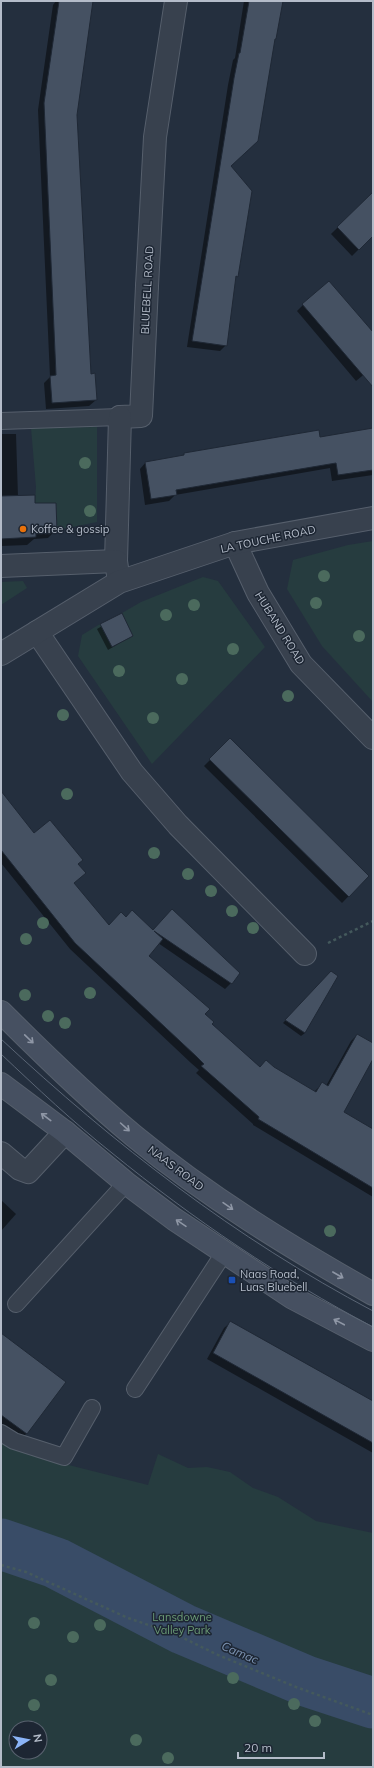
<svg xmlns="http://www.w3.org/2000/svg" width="374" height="1768" font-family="Mulish,sans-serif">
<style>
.green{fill:#263c3f;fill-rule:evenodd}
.shadow{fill:#0007}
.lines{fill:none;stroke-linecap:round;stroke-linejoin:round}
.river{stroke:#394c67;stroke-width:51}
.building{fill:#455162;stroke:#1f2835}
.service-casing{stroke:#565f6c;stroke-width:18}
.pedestrian-casing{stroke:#565f6c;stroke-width:24}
.minor-casing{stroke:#565f6c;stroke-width:24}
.secondary-casing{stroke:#565f6c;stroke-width:24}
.path{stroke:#44595c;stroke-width:2.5;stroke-dasharray:3 3;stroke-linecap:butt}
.service{stroke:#38414e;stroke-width:16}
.pedestrian{stroke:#38414e;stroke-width:22}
.minor{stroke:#38414e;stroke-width:22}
.secondary{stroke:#465061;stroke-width:22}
.tram{stroke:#5a6575;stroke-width:1}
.tree{fill:#4b6a5d}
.oneway{stroke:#8e96a5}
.food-dot{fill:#e8710a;stroke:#1d2633;stroke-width:1.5}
.transit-dot{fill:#1a4fb4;stroke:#1d2633;stroke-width:1.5}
.labels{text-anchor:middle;stroke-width:3;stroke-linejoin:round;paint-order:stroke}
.street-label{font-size:11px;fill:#b4bcc9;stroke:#1d2633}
.poi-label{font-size:11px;fill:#b4bcc9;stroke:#1d2633;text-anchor:start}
.park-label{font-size:11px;fill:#6b9a76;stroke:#1d2633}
.water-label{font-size:12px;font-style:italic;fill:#7c92b1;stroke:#1d2633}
</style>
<rect width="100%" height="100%" fill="#242f3e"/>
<g class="green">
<polygon points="97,427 97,522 57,530 56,503 35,503 36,487 31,428"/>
<polygon points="373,541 373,702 322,646 287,589 293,560 348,545"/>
<polygon points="203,577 218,581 265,647 152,764 78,656 82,635 100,624 112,647 133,636 122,613 141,602"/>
<polygon points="23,581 27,588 1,605 1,582"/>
<path d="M1,1439L29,1455L148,1485L158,1454L188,1468L207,1467L230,1472L253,1488L278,1497L316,1521L373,1533V1767H1ZM16,1728H40V1752H16Z"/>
</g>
<g class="shadow">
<polygon points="56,1 92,1 76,115 90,375 94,374 96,400 89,406 46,409 44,383 50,377 38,110 53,5"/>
<polygon points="244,1 282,1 230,166 237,276 234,279 226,345 220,351 187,347 228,85 233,60 235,58"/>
<polygon points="373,193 373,235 352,256 331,234"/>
<polygon points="303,305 373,334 373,367 356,381 297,311"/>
<polygon points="373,429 373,475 332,481 330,468 175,495 169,501 145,505 140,469 146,462 182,456 185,454 319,438"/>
<polygon points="1,434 16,434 18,497 34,504 55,504 56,530 48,538 34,539 27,545 1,546"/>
<polygon points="121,615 132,636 108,650 97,629"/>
<polygon points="230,740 368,876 342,903 204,766"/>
<polygon points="1,793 33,834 77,865 73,883 109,926 126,918 153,931 166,917 231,983 225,989 158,943 148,956 204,1014 210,1024 260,1068 274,1068 314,1092 322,1084 326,1086 351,1041 357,1035 373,1044 373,1057 343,1112 373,1130 373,1197 253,1125 253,1124 196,1073 199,1070 191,1063 70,949 1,863"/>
<polygon points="331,972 337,976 305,1033 301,1036 283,1023"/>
<polygon points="1,1200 16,1214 1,1231"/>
<polygon points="231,1322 373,1402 373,1453 207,1359 224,1328"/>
<polygon points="1,1334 65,1383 26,1434 18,1442 1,1429"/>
</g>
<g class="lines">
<polyline class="river" points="1,1544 56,1563 183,1629 306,1681 373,1703"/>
</g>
<g class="building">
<polygon points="59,1 93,1 77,115 91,374 95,373 97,400 52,403 50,376 56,375 44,103"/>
<polygon points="249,1 283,1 276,39 275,39 258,141 231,166 252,191 238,277 236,276 227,346 192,341 234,78 239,53 240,53"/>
<polygon points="373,192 373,236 359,250 337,227"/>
<polygon points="329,281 373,332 373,387 302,304"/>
<polygon points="373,428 373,470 338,475 336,463 176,490 177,495 151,499 145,462 184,455 184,453 319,430 320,437"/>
<polygon points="35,495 35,503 56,503 57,530 36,531 36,537 1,539 1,496"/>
<polygon points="122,613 133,636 112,647 100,624"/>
<polygon points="230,738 369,876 349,897 209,759"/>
<polygon points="1,791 34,833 50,820 83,860 78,864 86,873 74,883 109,925 121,912 126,917 132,910 153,930 172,909 240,973 232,984 154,931 163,939 149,956 210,1009 205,1014 214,1022 212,1024 260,1067 266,1060 274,1067 316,1092 322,1082 328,1086 357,1034 373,1043 373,1059 344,1112 373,1129 373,1188 258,1119 259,1117 201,1066 204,1064 197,1057 75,943 1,850"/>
<polygon points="331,971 338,976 305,1033 285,1020"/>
<polygon points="230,1321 373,1401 373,1443 213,1353"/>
<polygon points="1,1333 66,1382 27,1434 1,1415"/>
</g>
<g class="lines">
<g class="service-casing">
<g id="service">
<polyline points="1,421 120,417"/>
<polyline points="16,1304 126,1183"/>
<polyline points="135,1389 224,1253"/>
<polyline points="1,1433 14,1441 64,1457 92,1408"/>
</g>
</g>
<g class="pedestrian-casing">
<polyline id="pedestrian" points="120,417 141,416 147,286"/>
</g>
<g class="minor-casing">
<g id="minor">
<polyline points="147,286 155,137 176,1"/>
<polyline points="235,543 258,593 301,664 373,738"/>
<polyline points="116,561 120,417"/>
<polyline points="1,566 116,561 118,575"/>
<polyline points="37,632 132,772 178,825 305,954"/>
<polyline points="1,654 119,582 235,543 373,518"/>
<polyline points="1,1153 20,1169 28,1172 65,1132"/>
</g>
</g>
<g class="secondary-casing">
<g id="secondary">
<path d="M1,1012C44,1055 87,1097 134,1136C208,1197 290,1247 373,1294"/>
<polyline points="1,1084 65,1132 126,1183 174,1219 293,1298 373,1340"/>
</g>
</g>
<g class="path">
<polyline points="328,943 373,921"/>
<polyline points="1,1565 26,1572 128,1618 175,1634 218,1655 296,1687 373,1715"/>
</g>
<use href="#service" class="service"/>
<use href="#pedestrian" class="pedestrian"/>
<use href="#minor" class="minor"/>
<use href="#secondary" class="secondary"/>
<g class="tram">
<path d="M1,1039C115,1145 235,1238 373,1311"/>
<path d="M1,1054C37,1088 73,1122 112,1153C193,1219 280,1278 373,1327"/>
</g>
</g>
<g class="tree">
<circle cx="85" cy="463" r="6"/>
<circle cx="90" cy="511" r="6"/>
<circle cx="324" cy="576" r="6"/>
<circle cx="316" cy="603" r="6"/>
<circle cx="194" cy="605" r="6"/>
<circle cx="166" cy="615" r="6"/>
<circle cx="359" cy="636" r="6"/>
<circle cx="233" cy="649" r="6"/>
<circle cx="119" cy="671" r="6"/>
<circle cx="182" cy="679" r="6"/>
<circle cx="288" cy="696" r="6"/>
<circle cx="63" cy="715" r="6"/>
<circle cx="153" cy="718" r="6"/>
<circle cx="67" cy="794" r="6"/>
<circle cx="154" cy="853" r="6"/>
<circle cx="188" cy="874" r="6"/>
<circle cx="211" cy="891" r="6"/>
<circle cx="232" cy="911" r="6"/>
<circle cx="43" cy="923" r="6"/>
<circle cx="253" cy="928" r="6"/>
<circle cx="26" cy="939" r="6"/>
<circle cx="90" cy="993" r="6"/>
<circle cx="25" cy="995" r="6"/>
<circle cx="48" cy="1016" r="6"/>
<circle cx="65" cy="1023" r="6"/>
<circle cx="330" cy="1231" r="6"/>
<circle cx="34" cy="1623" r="6"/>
<circle cx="100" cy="1625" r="6"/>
<circle cx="73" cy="1637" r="6"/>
<circle cx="233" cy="1678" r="6"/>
<circle cx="51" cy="1680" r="6"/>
<circle cx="294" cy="1704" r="6"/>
<circle cx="34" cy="1705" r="6"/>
<circle cx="315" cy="1721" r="6"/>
<circle cx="136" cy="1740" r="6"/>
<circle cx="168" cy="1758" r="6"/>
</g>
<defs><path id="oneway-shaft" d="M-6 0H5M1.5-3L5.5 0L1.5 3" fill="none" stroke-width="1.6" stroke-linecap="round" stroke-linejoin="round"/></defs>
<g class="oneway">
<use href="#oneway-shaft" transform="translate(29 1039) rotate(44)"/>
<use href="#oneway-shaft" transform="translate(46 1117) rotate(-143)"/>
<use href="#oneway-shaft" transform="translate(125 1127) rotate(42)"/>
<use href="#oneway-shaft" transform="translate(228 1206) rotate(35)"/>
<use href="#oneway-shaft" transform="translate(181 1223) rotate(-146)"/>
<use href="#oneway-shaft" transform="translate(338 1275) rotate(30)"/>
<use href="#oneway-shaft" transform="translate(339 1322) rotate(-152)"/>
</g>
<circle class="food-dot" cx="23" cy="529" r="4"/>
<rect class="transit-dot" x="228" y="1276" width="8" height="8" rx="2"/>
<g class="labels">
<g class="street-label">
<text transform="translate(147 290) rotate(-87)" y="4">BLUEBELL ROAD</text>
<text transform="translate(268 539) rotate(-12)" y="4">LA TOUCHE ROAD</text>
<text transform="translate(280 628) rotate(58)" y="4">HUBAND ROAD</text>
<text transform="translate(176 1168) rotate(37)" y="4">NAAS ROAD</text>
</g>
<g class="poi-label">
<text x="31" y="533">Koffee &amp; gossip</text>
<text x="240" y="1278">Naas Road,<tspan x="240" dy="13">Luas Bluebell</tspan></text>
</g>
<g class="park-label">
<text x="182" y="1621">Lansdowne<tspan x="182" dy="13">Valley Park</tspan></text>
</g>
<g class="water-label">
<text transform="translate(240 1653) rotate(23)" y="4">Camac</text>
</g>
</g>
<rect width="374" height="1768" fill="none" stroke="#b4bcc9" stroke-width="4"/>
<g transform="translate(28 1740) rotate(80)"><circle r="19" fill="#1d2633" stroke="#59626f"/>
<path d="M0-3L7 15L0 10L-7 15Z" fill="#8bb4f7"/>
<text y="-6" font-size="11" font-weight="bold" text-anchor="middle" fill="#b4bcc9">N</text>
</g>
<path d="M238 1752v6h86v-6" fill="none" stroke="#b4bcc9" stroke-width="2"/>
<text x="244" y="1752" font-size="12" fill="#b4bcc9" stroke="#1d2633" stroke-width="3" paint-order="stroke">20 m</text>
</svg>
